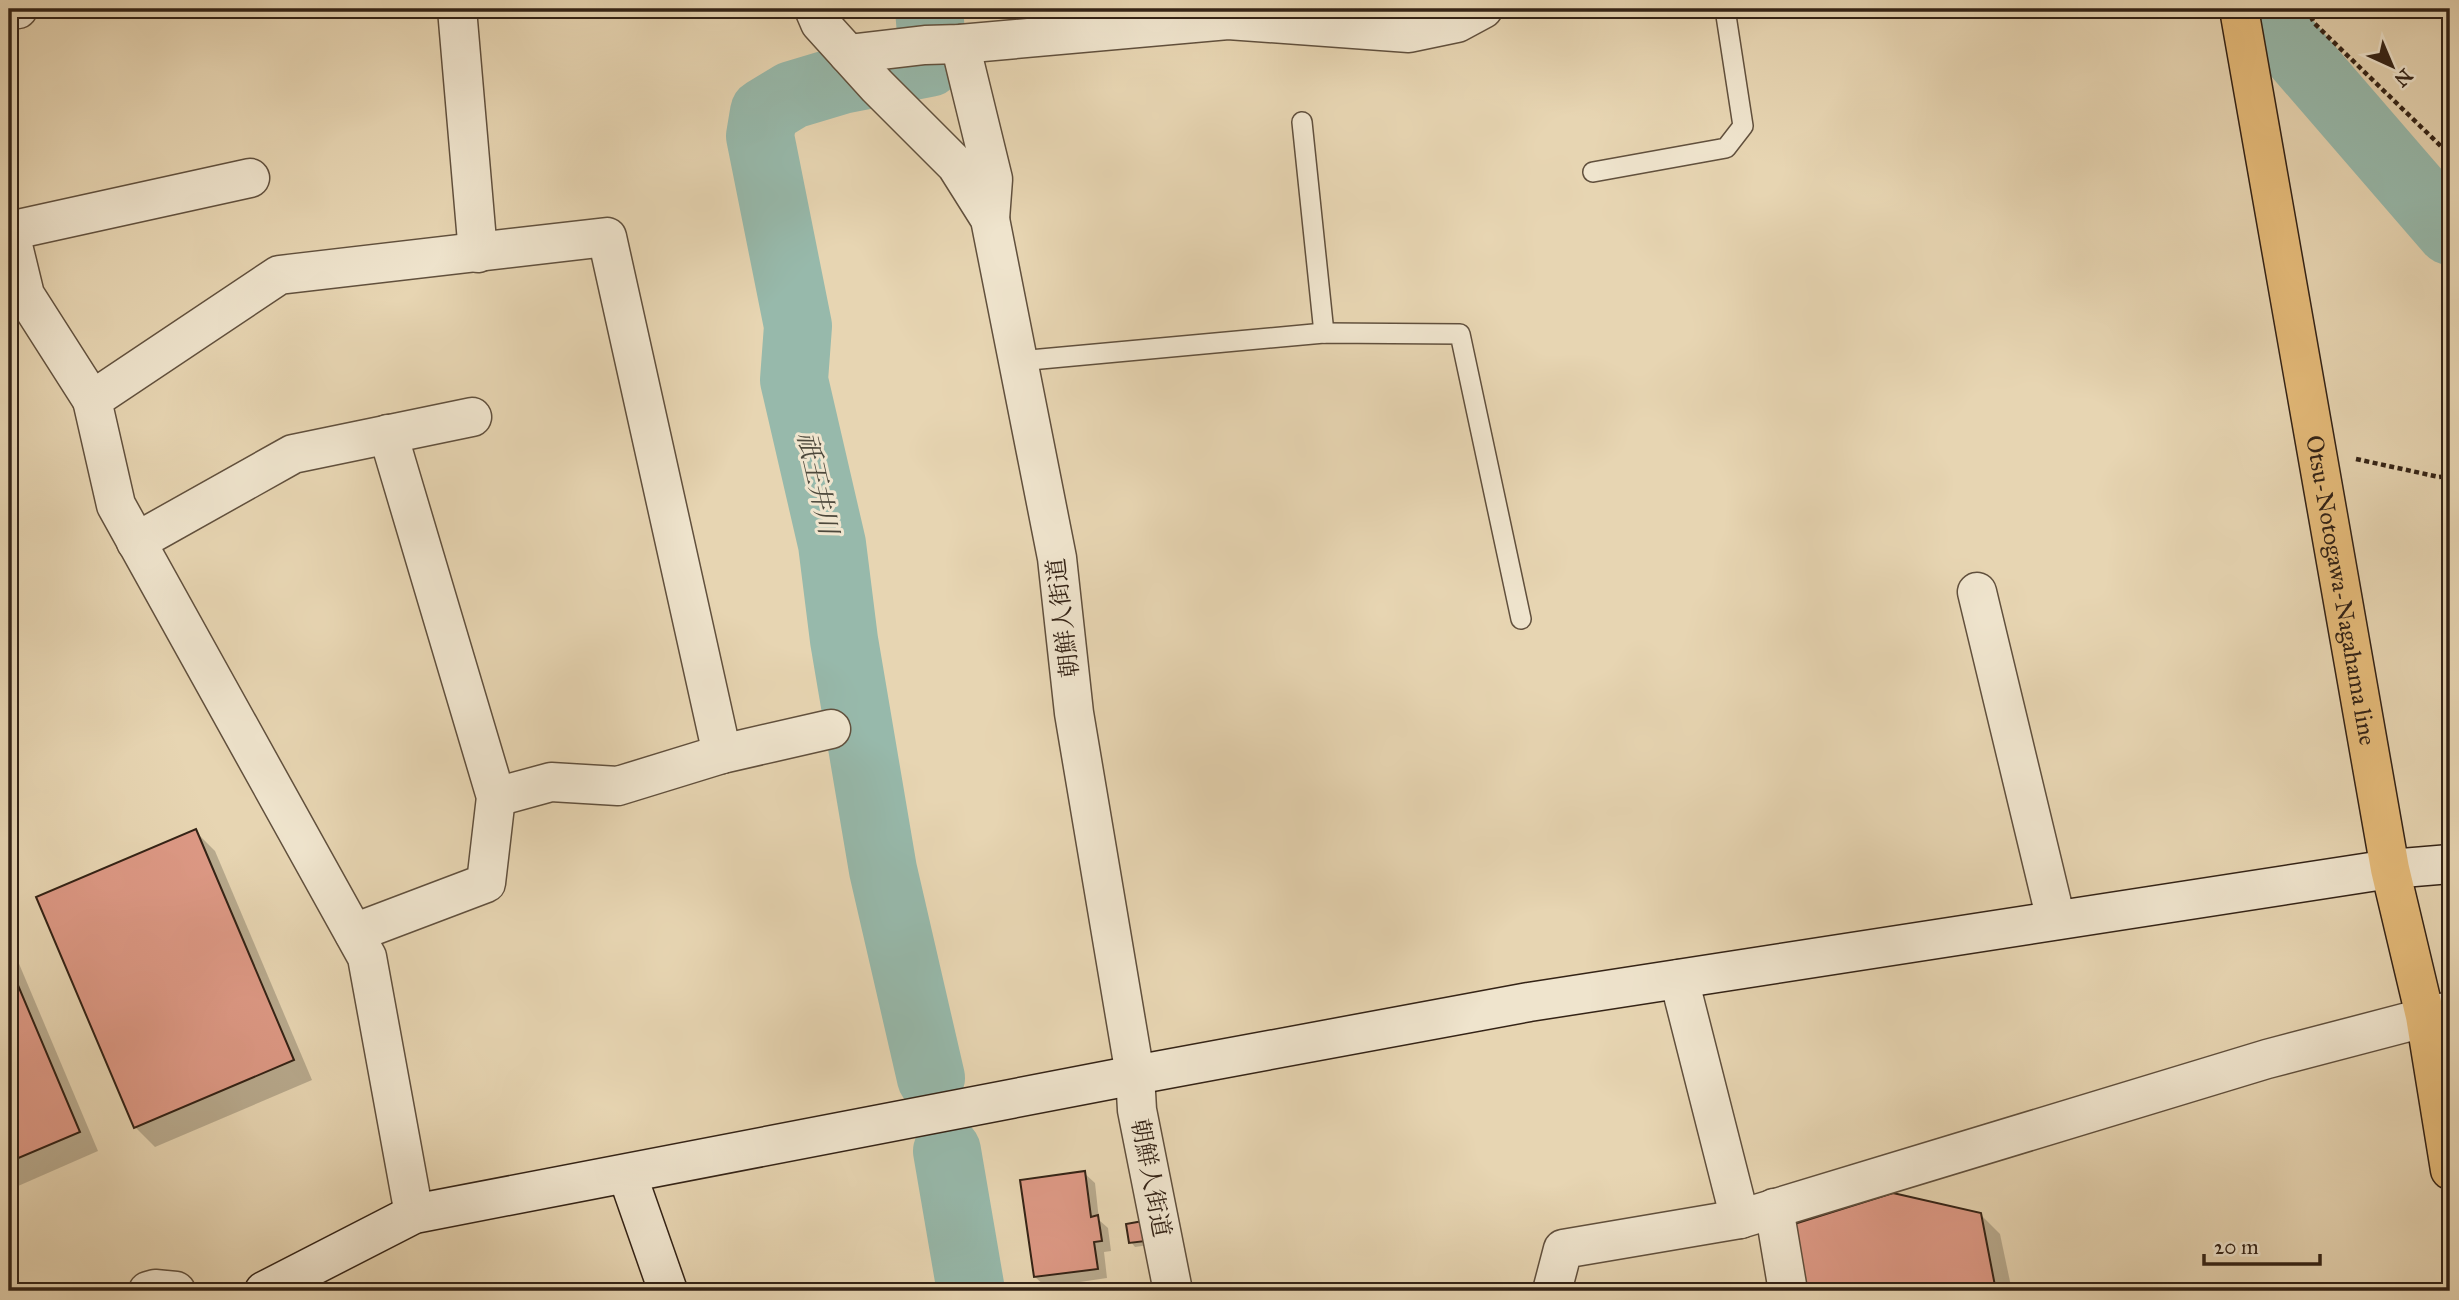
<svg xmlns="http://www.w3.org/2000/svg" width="2459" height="1300" font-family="'IM FELL Great Primer','Noto Serif JP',serif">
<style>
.shadow{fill:#0003}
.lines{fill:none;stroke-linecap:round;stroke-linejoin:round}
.river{stroke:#97b9ab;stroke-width:68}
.building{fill:#dd9985;stroke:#342316;stroke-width:2}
.lane-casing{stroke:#61503d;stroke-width:22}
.street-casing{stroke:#61503d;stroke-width:41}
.secondary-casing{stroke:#342316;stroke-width:41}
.primary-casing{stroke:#342316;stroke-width:41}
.path{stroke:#342316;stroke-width:4.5;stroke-dasharray:5 3.5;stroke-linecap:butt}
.lane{stroke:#efe4cd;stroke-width:19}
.street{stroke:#efe4cd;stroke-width:38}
.secondary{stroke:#efe4cd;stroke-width:38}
.primary{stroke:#e4ba79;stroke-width:38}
.labels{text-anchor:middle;stroke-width:6;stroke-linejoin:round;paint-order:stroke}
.street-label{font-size:24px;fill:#342316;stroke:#efe4cd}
.water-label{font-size:26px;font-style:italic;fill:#4d483b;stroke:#efe4cd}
</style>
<rect width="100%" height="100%" fill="#e7d5b2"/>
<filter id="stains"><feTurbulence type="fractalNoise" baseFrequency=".00286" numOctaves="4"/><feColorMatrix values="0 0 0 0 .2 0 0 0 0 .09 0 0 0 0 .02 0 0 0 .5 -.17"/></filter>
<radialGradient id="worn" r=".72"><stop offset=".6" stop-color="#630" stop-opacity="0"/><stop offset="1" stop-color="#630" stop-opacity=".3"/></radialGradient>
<g class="shadow">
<polygon points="195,831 215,851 312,1080 155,1147 135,1127"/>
<polygon points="9,940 98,1151 9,1190"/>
<polygon points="1084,1173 1095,1183 1099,1220 1108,1228 1111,1251 1104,1252 1107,1278 1046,1287 1035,1277"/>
<polygon points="1980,1214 2000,1234 2012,1291 1805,1291"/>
<polygon points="1128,1225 1149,1245 1135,1247 1131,1242"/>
</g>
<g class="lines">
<g class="river">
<polyline points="929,9 931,33 929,63 842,80 792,95 764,112 760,136 798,326 794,380 832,544 844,640 883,870 931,1078"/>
<polyline points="2258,9 2450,231"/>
<polyline points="947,1151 971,1291"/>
</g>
</g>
<g class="building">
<polygon points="196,829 294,1060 134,1128 36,897"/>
<polygon points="9,964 80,1132 9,1162"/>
<polygon points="1085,1171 1091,1217 1098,1215 1102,1241 1094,1242 1098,1269 1034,1277 1020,1180"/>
<polygon points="1893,1193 1981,1213 1996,1291 1803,1291 1791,1225"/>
<polygon points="1143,1221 1146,1241 1129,1243 1126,1224"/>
</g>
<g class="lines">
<g class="lane-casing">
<g id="lane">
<polyline points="1302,122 1324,333"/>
<polyline points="1593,172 1726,148 1743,126 1725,9"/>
<polyline points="1019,361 1324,333 1460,334 1521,619"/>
</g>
</g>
<g class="street-casing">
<g id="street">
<polyline points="457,9 478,253"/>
<polyline points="814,9 820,23 877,86 956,165 990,219 1057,558 1074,713 1135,1075 1137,1110 1173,1291"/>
<polyline points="9,10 18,9"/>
<polyline points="960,44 993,179 990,219"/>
<polyline points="848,54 925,45 960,44 1228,20 1409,33 1457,23 1483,9"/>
<polyline points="9,229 25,295 92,400"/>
<polyline points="9,231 250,178"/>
<polyline points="136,542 293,454 472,417"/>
<polyline points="1977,592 2056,920"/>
<polyline points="722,754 831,729"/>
<polyline points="354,933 486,883 496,797 388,434"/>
<polyline points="1679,979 1740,1219"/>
<polyline points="1774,1208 1788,1291"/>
<polyline points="414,1214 367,957 116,505 92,400 279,275 607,237 722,754 618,786 551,782 496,797"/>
<polyline points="148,1291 155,1289 176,1291"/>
<polyline points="1552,1291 1563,1249 1740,1219 2267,1059 2450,1011"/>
</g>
</g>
<g class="secondary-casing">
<g id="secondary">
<polyline points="627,1174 668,1291"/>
<polyline points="264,1291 414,1214 1135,1075 1529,1002 2390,869 2450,864"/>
</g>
</g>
<g class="primary-casing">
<g id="primary">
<path id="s1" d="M2239,9L2390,869L2425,1016L2450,1170"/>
</g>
</g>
<g class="path">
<polyline points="2307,9 2314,23 2450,155"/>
<polyline points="2356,459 2439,477 2450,476"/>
</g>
<use href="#lane" class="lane"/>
<use href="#street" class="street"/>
<use href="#secondary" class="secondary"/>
<use href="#primary" class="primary"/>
</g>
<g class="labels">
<g class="street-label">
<text dy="8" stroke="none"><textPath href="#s1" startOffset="590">Otsu-Notogawa-Nagahama line</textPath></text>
<text transform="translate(1063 618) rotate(-97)" y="8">朝鮮人街道</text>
<text transform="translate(1151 1178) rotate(79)" y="8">朝鮮人街道</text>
</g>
<g class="water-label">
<text transform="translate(818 483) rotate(77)" y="9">祇王井川</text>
</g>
</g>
<rect width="2459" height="1300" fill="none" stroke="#e7d5b2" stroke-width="35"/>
<rect x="10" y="10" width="2438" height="1279" fill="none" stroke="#342316" stroke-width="3.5"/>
<rect x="18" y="18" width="2424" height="1265" fill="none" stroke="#342316" stroke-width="2"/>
<g transform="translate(2392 66) rotate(136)" stroke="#efe4cd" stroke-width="5" paint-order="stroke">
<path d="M0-5L12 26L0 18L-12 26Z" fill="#342316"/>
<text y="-10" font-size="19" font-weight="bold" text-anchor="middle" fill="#342316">N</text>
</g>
<path d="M2204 1254v10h116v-10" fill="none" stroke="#342316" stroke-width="3.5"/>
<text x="2214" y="1254" font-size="21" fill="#342316" stroke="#efe4cd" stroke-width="5" paint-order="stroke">20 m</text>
<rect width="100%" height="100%" filter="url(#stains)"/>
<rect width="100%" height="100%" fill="url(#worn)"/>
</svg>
